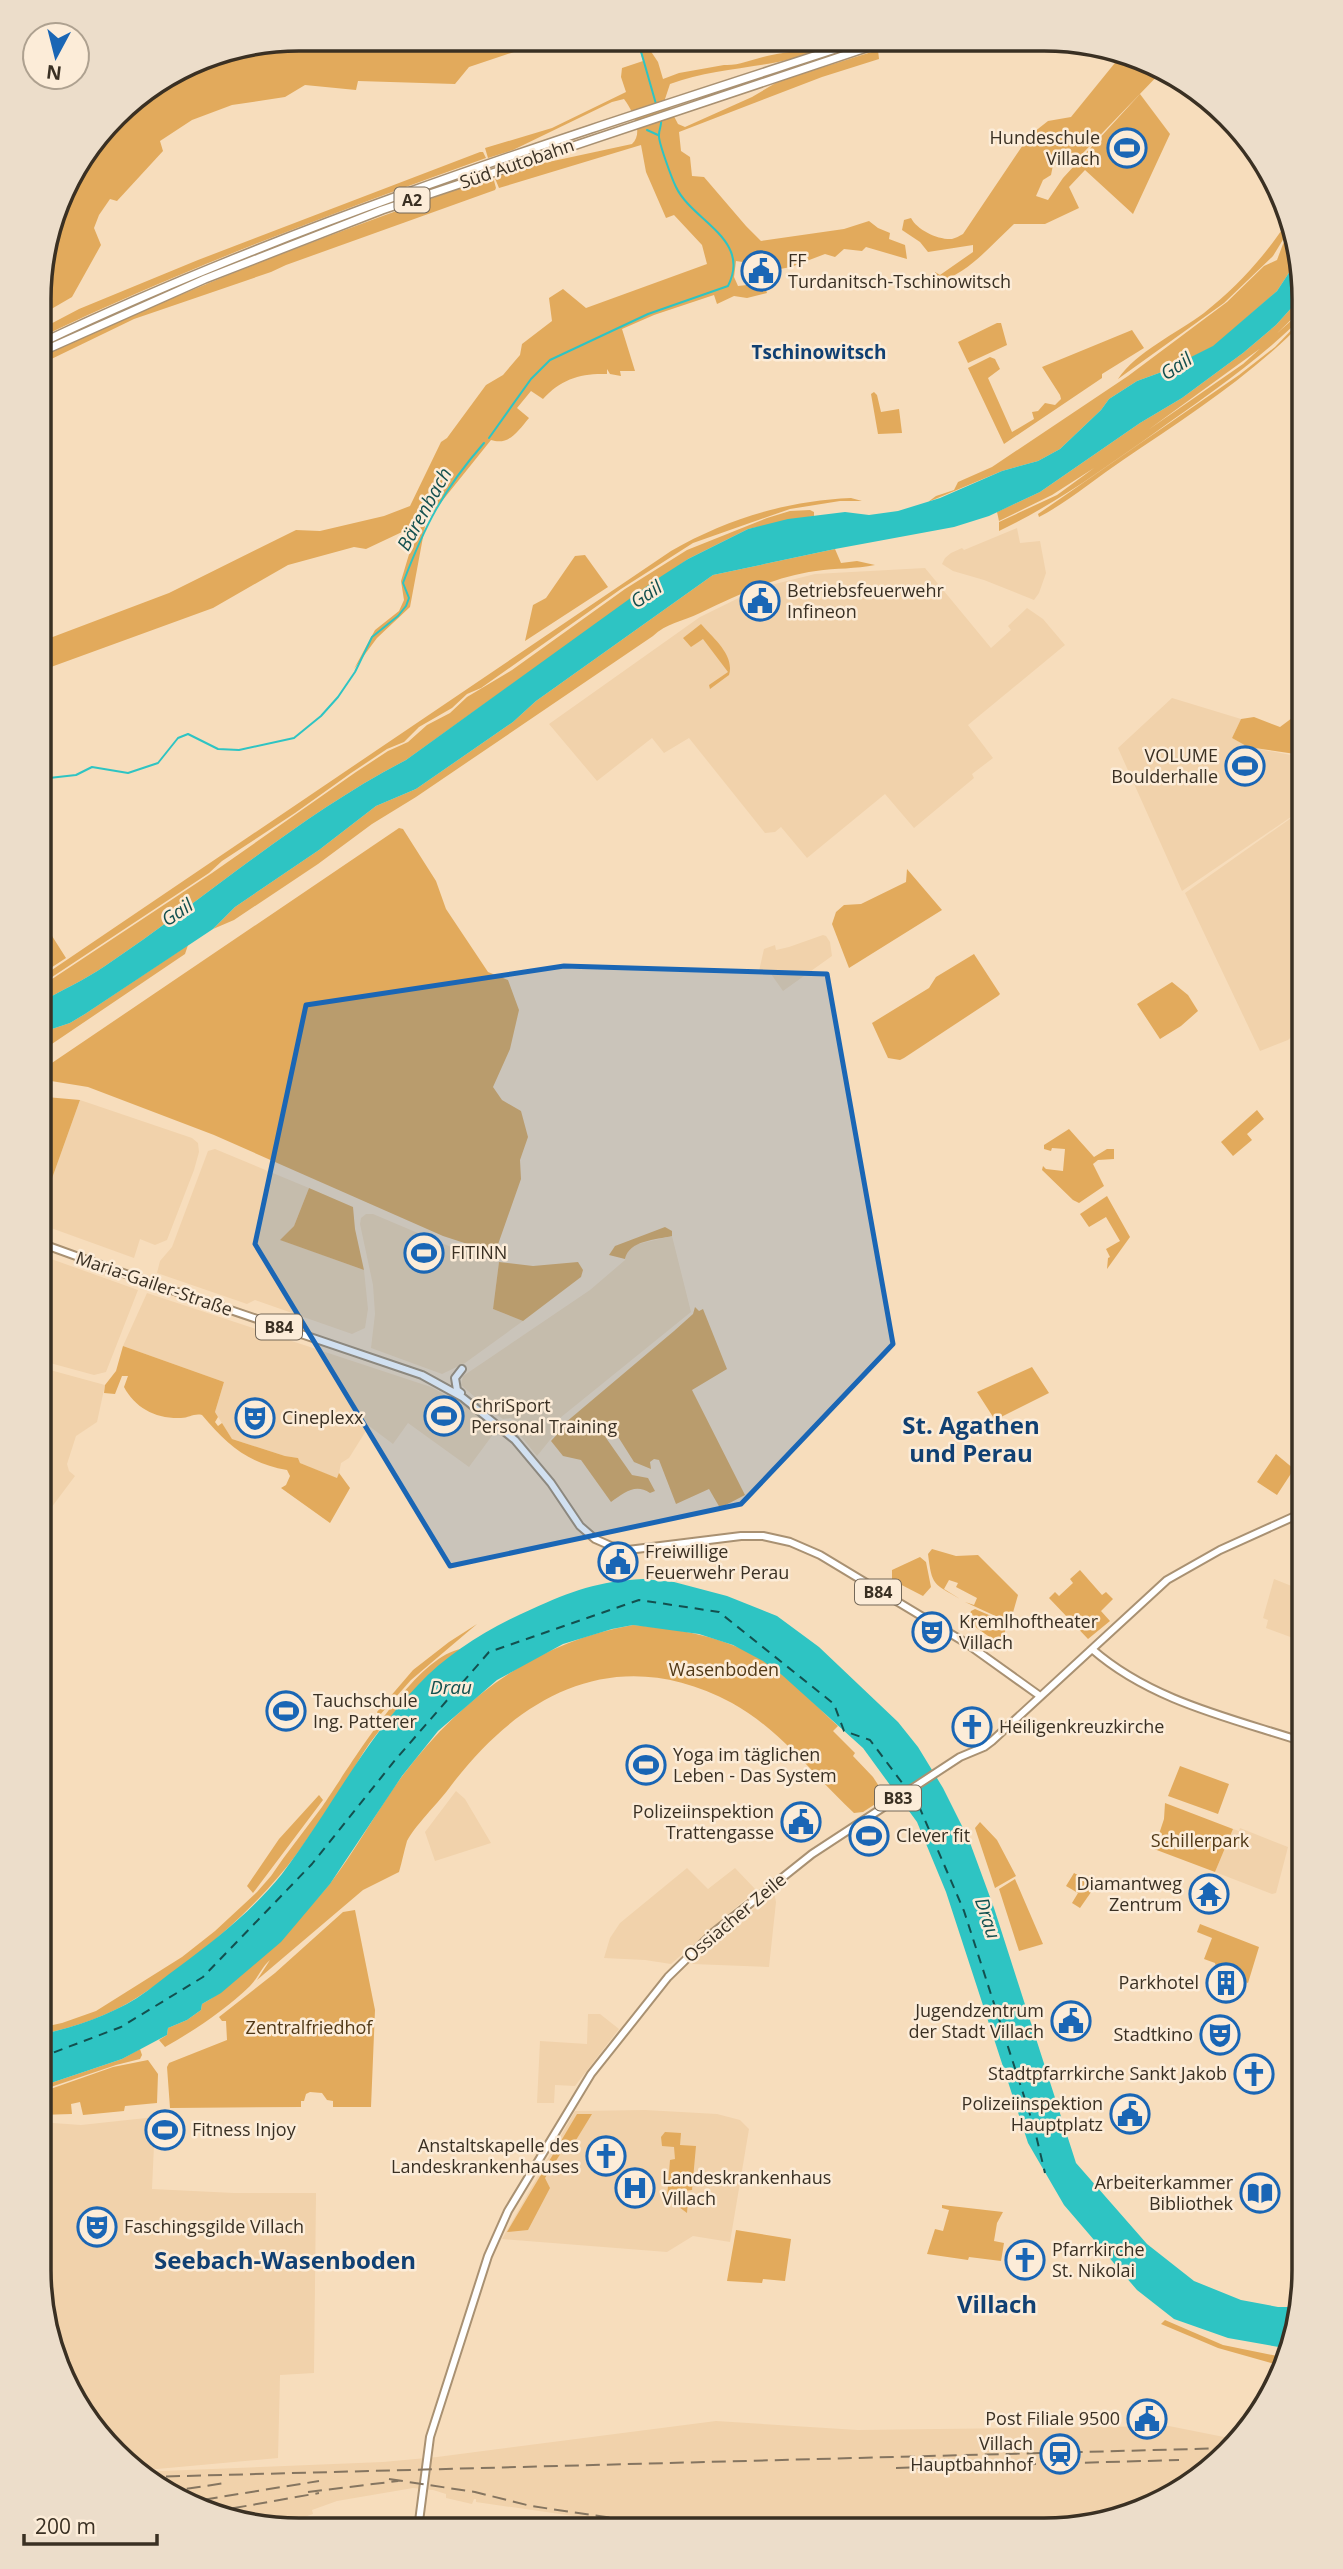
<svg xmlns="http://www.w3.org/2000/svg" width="1343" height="2569" font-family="'Open Sans',sans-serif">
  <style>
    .built { fill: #f1d2ab }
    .green { fill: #e2aa5c }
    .water { fill: #2ec4c3 }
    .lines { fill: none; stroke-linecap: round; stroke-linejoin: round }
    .stream { stroke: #2ec4c3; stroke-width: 2 }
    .ferry { stroke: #13504f; stroke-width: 2; stroke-dasharray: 9 7; stroke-linecap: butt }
    .major-casing { stroke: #a99172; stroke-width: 10 }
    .highway-casing { stroke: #a99172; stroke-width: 10 }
    .major { stroke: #fff; stroke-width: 6 }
    .highway { stroke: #fff; stroke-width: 7 }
    .rail { stroke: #857560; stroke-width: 2; stroke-dasharray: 14 7; stroke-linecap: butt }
    .marked { fill: #1a66b5; fill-opacity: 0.2; stroke: #1a66b5; stroke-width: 5; stroke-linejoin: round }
    .labels { text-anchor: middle; stroke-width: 5; stroke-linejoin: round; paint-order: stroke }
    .shield { fill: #fcecd8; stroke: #746859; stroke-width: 2 }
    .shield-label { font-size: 16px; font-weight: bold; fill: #3a3023 }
    .poi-label { font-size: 18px; fill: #3a3023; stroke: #fcecd8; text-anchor: start }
    .street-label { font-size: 18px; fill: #3a3023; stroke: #fcecd8 }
    .park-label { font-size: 18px; fill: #513917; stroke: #fcecd8 }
    .neighbourhood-label { font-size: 19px; font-weight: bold; fill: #114072; stroke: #fcecd8 }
    .water-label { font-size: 19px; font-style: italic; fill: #13504f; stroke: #fcecd8 }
    .district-label { font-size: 24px; font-weight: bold; fill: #114072; stroke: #fcecd8 }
    .rim { fill: none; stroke: #3a3023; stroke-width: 3.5 }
  </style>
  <rect width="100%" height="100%" fill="#f7ddbc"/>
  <path class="built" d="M 1017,528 L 1020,543 L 1040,541 L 1046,573 L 1039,593 L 1034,600 L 984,580 L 953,571 L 942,564 L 945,558 L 951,553 L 962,548 L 964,550 Z
    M 925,568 L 991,648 L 1011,630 L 1008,626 L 1027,608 L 1043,619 L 1065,645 L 968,725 L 993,758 L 972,774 L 974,778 L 914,828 L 885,794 L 807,858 L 781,827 L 775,832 L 765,833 L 689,738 L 664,753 L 652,738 L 597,781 L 549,724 L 700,617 L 759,588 L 815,574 Z
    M 1172,698 L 1241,719 L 1232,738 L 1248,747 L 1291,755 L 1304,753 L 1304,808 L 1182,891 L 1118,748 Z
    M 1304,809 L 1304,1025 L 1288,1040 L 1260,1051 L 1185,893 Z
    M 823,935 L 826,936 L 830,942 L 832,956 L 783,991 L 771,974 L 759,971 L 764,949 L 775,945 L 776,950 L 789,947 Z
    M 80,1100 L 192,1138 L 198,1143 L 199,1152 L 194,1170 L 167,1240 L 155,1245 L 140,1239 L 134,1258 L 40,1224 L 40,1212 Z
    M 215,1149 L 309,1188 L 294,1226 L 281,1240 L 364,1270 L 368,1309 L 365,1328 L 352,1334 L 255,1300 L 247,1304 L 157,1273 L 160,1261 L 172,1247 L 208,1151 Z
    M 366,1214 L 373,1214 L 451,1247 L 499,1262 L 493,1309 L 523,1321 L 465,1363 L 442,1374 L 371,1348 L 375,1314 L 373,1285 L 360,1224 L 361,1218 Z
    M 672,1236 L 691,1312 L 560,1418 L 558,1430 L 537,1456 L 520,1435 L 519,1423 L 511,1418 L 503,1419 L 491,1411 L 461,1385 L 463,1376 L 590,1290 L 625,1260 L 627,1251 L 634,1245 Z
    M 40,1255 L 138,1290 L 106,1372 L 94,1375 L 39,1360 Z
    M 147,1293 L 431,1387 L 472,1410 L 497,1429 L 469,1467 L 408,1423 L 393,1444 L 369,1426 L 349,1458 L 341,1463 L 338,1479 L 300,1463 L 298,1458 L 285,1456 L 232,1439 L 215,1412 L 224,1382 L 123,1346 Z
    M 39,1367 L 105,1385 L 97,1422 L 76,1436 L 67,1464 L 69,1471 L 75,1476 L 39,1524 Z
    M 1274,1579 L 1304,1591 L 1304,1642 L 1266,1628 L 1268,1620 L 1263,1618 Z
    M 456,1791 L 465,1799 L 491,1843 L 435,1861 L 425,1832 Z
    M 1240,1828 L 1288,1847 L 1276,1893 L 1272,1894 L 1215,1872 L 1233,1829 L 1239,1831 Z
    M 687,1868 L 708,1889 L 735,1868 L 756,1890 L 671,1964 L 645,1960 L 604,1958 L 610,1938 L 620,1923 Z
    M 774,1893 L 776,1902 L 769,1967 L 692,1964 L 714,1941 Z
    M 588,2014 L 600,2014 L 619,2029 L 575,2086 L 555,2085 L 554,2103 L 537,2103 L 540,2041 L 587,2044 Z
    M 645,2110 L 717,2114 L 740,2120 L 749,2129 L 730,2242 L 693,2236 L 667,2252 L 502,2239 L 575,2111 Z
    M 174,2115 L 173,2146 L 154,2145 L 152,2189 L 234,2193 L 316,2193 L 314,2373 L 280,2375 L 278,2458 L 135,2471 L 128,2466 L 83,2415 L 52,2353 L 39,2270 L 39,2122 L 81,2125 Z
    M 716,2421 L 858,2430 L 1169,2426 L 1239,2440 L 1189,2486 L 1127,2517 L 1044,2530 L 664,2529 L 476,2502 L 476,2499 L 474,2499 L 472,2504 L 446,2498 L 446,2494 L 433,2490 L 413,2488 L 337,2501 L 312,2510 L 313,2514 L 273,2528 L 265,2528 L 184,2504 L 137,2472 L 383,2462 L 437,2457 Z"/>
  <path class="green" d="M 299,39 L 532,40 L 529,47 L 469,67 L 455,84 L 358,81 L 356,90 L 305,85 L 285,97 L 232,105 L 192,120 L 160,141 L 163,151 L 117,201 L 110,199 L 99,215 L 94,228 L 101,245 L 72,297 L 41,315 L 41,265 L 66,183 L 127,103 L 200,58 Z
    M 637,41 L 644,41 L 658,62 L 663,79 L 679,73 L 724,65 C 738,66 750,60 763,57 C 777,53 789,53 803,49 L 802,42 L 841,42 C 820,49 799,58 778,62 C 742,69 704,71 670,84 L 665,99 L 678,124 L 685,127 L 752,97 L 779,81 L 878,50 L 879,59 L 822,77 L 679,132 L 681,151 L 690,157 L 692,176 L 704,177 L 746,226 L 761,241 L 844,229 L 869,221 L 878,228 L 890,233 L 889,239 L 905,245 L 907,259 L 866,247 L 862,251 L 844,249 L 835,257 L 825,254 L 791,267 L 769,271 L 768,264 L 759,265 L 756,260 L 749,263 L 736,261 L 734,277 L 738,286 L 747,285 L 749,280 L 765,287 L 767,293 L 747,298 L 734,296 L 717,304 L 714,295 L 654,315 L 622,329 L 635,371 L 620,371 L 621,376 L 610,374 L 607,369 L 607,374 C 581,373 561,379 543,399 L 531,391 L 517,408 L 529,418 C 518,431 509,446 491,440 L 426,521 L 410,607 L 377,638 L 354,669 L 375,630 L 399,611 L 404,600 L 401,581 L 410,551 L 422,531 L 419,524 L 366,549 L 354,547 L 288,565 L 213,608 L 40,671 L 40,623 L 50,638 L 169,593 L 296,530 L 320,531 L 384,516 L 410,506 L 441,442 L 447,438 L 486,385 L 503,375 L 520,355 L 522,344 L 552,321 L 549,298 L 563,289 L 586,308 L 707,264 L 702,245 L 674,215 L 666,218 L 646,172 L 641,145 L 499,188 L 494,176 L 516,169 L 632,144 C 644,133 633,111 624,99 L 612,102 L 513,150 L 488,158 L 485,148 L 552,128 L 626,92 L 621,77 L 622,68 L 643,61 Z
    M 1123,53 L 1164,69 L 1082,154 L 1069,164 L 1058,162 L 1053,165 L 1051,175 L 1043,180 L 1036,196 L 1048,200 L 1063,178 L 1140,94 L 1170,134 L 1133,214 L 1085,170 L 1069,187 L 1079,208 L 1045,224 L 1014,224 C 989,247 970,272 937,283 L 935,272 L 940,275 L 973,252 L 973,245 L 928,252 L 920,242 L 902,230 L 904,220 L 911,218 C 917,230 938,240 952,239 C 956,238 959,236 963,234 L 1029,136 L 1048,121 L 1071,117 Z
    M 480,152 L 483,152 L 486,158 C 335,212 185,268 41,337 L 41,329 L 79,309 L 198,260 Z
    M 493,177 L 496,188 L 495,190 L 286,265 L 271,272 L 134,319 L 41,364 L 41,357 C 188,287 339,230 493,177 Z
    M 1291,216 L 1292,225 L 1273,256 L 1224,303 L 1118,379 C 1136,352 1177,333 1204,313 C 1238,286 1268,253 1291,216 Z
    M 1293,228 L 1298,259 L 1277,291 L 1213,347 L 1159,373 L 1137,381 L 1109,399 L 1101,410 L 1060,449 L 1038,461 L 1002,471 L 928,502 L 936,496 L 954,490 L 958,482 L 992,467 L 1128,376 L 1227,302 L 1264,266 L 1277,260 L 1283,244 Z
    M 1304,294 L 1304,307 L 1265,345 L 1148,430 L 1243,364 L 1304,309 L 1304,315 C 1259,361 1206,396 1153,434 C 1103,469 1054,505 999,531 L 999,522 L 1057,495 L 1094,468 L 1052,495 L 999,521 L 997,512 L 1040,492 L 1140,423 L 1182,398 L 1243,353 L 1276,325 Z
    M 1304,317 L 1304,321 C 1251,376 1186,417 1123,460 C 1095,479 1068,502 1039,517 L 1038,514 L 1239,375 L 1275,347 Z
    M 997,323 L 1001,323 L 1007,345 L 968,363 L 958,342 Z
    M 1132,330 L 1144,348 L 1102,374 L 1102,378 L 1004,444 L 968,368 L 990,357 L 995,359 L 1000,369 L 988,378 L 1012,432 L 1034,419 L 1032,412 L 1038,411 L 1045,403 L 1055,405 L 1061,399 L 1060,395 L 1042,367 Z
    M 874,392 L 877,395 L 881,412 L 899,409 L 902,433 L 878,434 L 871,394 Z
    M 851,498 L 862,501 L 840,501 L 790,509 L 693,543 L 621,589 L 481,688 L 467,694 L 452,708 L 419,727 L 404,742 L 387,749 L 351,773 L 295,813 L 222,861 L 209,873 L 40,985 L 40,978 L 671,551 C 727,519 786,501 851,498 Z
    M 810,510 L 814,512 L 814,516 L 748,529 L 688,559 L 406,760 C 298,816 206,898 105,966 C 85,980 61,990 40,1003 L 40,987 L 212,873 L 356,772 L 388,751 L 408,742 L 427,725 L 450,713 L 467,697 L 512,670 L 625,589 L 687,550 L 767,518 L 790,511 Z
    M 835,549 L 841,563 L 857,561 L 875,565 C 856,569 836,568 816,571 C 773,577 738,595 700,613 C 682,622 666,623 653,636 L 416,797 L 372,824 L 318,864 L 234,920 L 213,929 L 235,907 L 319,850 L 376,806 L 416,789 L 513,722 L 536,701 L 713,575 Z
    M 585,555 L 608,587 L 525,641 L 533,605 L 546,598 L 575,556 Z
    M 701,624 C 713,638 735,655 729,675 L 710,689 L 709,685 L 728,672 L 703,639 L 691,647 L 683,638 Z
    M 1304,709 L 1304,753 L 1302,755 L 1248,747 L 1232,738 L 1241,719 L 1254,717 L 1280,727 Z
    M 399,828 L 403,829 L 436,881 L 446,909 L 488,972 L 508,980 L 519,1010 L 510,1049 L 493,1087 L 502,1100 L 521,1111 L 528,1137 L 520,1160 L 521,1179 L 495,1253 L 443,1236 L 214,1135 L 88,1087 L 51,1081 L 40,1086 L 40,1071 Z
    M 907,869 L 942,910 L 849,968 L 832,924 L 836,912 L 844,905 L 861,904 L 906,882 Z
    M 40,917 L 66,958 L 40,975 Z
    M 188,945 L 185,954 L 40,1052 L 40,1033 L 70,1023 L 85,1014 Z
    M 974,954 L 1000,994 L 998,996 L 904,1058 L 900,1060 L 888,1058 L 872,1023 L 929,988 L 936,977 Z
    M 1172,982 L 1188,995 L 1198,1011 L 1181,1026 L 1160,1039 L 1137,1004 Z
    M 46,1097 L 80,1100 L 40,1212 L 40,1098 Z
    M 1257,1110 L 1264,1119 L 1247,1134 L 1252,1140 L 1233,1156 L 1221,1142 Z
    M 1069,1129 L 1094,1157 L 1107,1149 L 1114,1149 L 1114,1159 L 1098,1160 L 1093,1164 L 1104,1186 L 1079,1203 L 1073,1200 L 1042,1170 L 1043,1166 L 1046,1169 L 1063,1171 L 1065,1149 L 1052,1148 L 1051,1151 L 1044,1149 L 1044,1145 Z
    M 309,1188 L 353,1207 L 355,1229 L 364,1270 L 280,1240 L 294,1226 Z
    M 1107,1196 L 1130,1237 L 1107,1269 L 1108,1258 L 1110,1257 L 1106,1249 L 1120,1241 L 1106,1217 L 1089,1227 L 1080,1214 Z
    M 665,1227 L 672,1231 L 672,1236 C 656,1240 629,1240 625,1259 L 609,1255 L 615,1246 Z
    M 499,1262 L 533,1266 L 578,1262 L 583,1270 L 581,1277 L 523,1321 L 493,1309 Z
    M 695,1307 L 699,1311 L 703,1309 L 727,1369 L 692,1390 L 745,1495 L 720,1508 L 709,1489 L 676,1504 L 659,1460 L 654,1459 L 650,1462 L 651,1469 L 634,1462 L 610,1424 L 603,1426 L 609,1430 L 604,1435 L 632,1475 L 648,1478 L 655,1491 L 650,1493 C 635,1483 624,1493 611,1502 L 581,1460 L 563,1456 L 551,1441 L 562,1429 L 575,1428 L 576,1425 L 565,1423 L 674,1331 L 693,1314 Z
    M 123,1346 L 224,1382 L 215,1412 L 218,1417 L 215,1422 L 218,1426 L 222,1423 L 232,1439 L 285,1456 L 298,1458 L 300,1463 L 337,1478 L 339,1473 L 350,1488 L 330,1523 L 281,1488 L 286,1485 L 290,1476 L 287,1470 C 248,1463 227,1445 202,1415 C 194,1413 189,1418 181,1418 C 156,1419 135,1408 124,1387 L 128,1376 L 122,1376 L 115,1394 L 104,1393 L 105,1385 L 116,1371 Z
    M 1032,1367 L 1049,1393 L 995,1420 L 977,1392 Z
    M 1276,1454 L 1294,1469 L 1277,1495 L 1257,1482 Z
    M 932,1549 L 956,1556 L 978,1555 L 1018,1595 L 1012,1616 L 1002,1619 L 965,1602 L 974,1605 L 977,1598 L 956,1587 L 958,1583 L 949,1580 L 944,1589 L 960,1599 C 933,1583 932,1586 928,1554 Z
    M 920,1557 L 926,1562 L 931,1587 L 923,1596 L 892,1580 L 892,1570 Z
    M 1080,1570 L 1102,1595 L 1106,1592 L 1113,1599 L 1101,1611 L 1110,1621 L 1088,1639 L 1049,1598 L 1055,1592 L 1059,1596 L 1073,1583 L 1070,1579 Z
    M 975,1609 L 1005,1622 C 1007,1629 1004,1639 998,1643 L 967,1621 L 971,1611 Z
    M 477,1624 L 411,1680 L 379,1716 L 377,1712 L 413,1670 L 449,1642 Z
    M 633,1625 C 679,1629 725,1636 764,1661 C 791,1679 814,1704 838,1726 L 833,1731 L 855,1753 L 853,1756 L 873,1777 L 886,1797 L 863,1812 L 854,1813 C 814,1776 781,1730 732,1703 C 616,1641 518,1694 447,1791 C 437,1804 413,1828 407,1841 C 404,1851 402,1862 399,1872 L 363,1890 L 257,1980 L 270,1960 C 261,1968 258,1978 250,1986 C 225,2010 195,2030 165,2047 L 159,2040 L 167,2035 L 168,2028 L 187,2020 L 201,2010 L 202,2004 C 228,1990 248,1967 270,1946 C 290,1926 311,1907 329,1885 C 356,1850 377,1810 403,1775 C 462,1697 536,1642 633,1625 Z
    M 461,1649 C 425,1676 396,1708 369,1744 C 358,1760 349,1778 338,1794 C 319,1821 301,1851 279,1876 C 241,1921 187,1966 138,1997 C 109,2016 72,2028 39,2035 L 39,2028 L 62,2023 L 96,2011 L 182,1957 L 215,1931 L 257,1892 L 271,1876 C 287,1852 305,1830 322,1807 C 349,1768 415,1656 461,1649 Z
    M 1180,1766 L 1229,1784 L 1218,1814 L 1168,1796 Z
    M 319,1795 L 323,1800 L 253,1893 L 247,1886 L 279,1839 Z
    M 1165,1803 L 1233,1829 L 1215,1872 L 1154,1849 L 1164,1819 Z
    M 980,1822 L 997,1840 L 1016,1876 L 995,1888 L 975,1828 Z
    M 1074,1873 L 1096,1885 L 1080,1908 L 1072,1903 L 1078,1893 L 1066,1886 Z
    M 1015,1879 L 1043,1944 L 1019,1951 L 999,1889 Z
    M 355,1910 L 375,2010 L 371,2107 L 333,2107 L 333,2101 L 327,2100 L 322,2093 L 310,2092 L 306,2094 L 304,2101 L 301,2101 L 301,2107 L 170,2108 L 167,2067 L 169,2063 L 227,2040 L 226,2021 L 222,2021 L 219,2017 L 275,1973 L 343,1912 Z
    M 1200,1924 L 1259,1947 L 1248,1983 L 1243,1981 L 1243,1978 L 1216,1967 L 1215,1963 L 1204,1959 L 1212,1938 L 1197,1932 Z
    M 140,2049 L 142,2055 L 140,2059 L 116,2065 L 39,2091 L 39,2087 L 122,2059 Z
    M 148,2060 L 158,2074 L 157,2103 L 125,2106 L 124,2111 L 83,2115 L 80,2102 L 71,2104 L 72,2114 L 39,2115 L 39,2093 L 113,2067 Z
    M 577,2114 L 592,2114 L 573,2145 L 566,2145 L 545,2178 L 550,2188 L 528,2230 L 507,2232 Z
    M 665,2132 L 681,2133 L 680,2145 L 696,2146 L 692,2190 L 678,2192 L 678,2197 L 688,2200 L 687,2213 L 667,2198 L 670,2160 L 675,2159 L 674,2147 L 662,2146 L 661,2137 Z
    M 942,2205 L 1003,2212 L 997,2223 L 994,2241 L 1004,2243 L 1001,2261 L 969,2257 L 968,2260 L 927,2254 L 935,2229 L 943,2231 L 949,2210 L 942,2208 Z
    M 736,2230 L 791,2239 L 785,2281 L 763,2279 L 762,2283 L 727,2281 Z
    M 1165,2320 L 1223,2345 L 1287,2358 L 1285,2367 L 1218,2348 L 1161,2324 Z"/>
  <path class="water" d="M 1298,259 L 1304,294 L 1276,325 L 1243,353 L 1182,398 L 1140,423 L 1040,492 L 989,516 L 954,527 L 835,549 L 713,575 L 536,701 L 513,722 L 416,789 L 376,806 L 319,850 L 235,907 L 213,929 L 85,1014 L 70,1023 L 40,1033 L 40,1003 C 61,990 85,980 105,966 C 206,898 298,816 406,760 L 657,579 L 688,559 L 748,529 L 788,519 L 845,512 L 869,515 L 898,511 L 940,498 L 1002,471 L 1038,461 L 1060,449 L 1101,410 L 1109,399 L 1137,381 L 1159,373 L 1213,346 L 1277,291 Z
    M 643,1579 L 674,1582 L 727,1596 L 777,1616 L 819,1647 L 898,1722 L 918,1747 L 943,1788 L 969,1840 L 994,1908 L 1076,2163 L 1147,2244 L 1194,2281 L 1241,2300 L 1278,2307 L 1299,2307 L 1290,2349 L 1228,2338 L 1174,2319 L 1137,2290 L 1064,2205 L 1028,2143 L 946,1892 L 917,1822 L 863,1748 L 782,1675 L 763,1661 L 733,1645 L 699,1634 L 633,1625 L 612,1629 L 563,1644 L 497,1680 L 438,1731 L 402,1776 L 330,1884 L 281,1942 L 221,1993 L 202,2004 L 201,2010 L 187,2020 L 168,2028 L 167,2035 L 122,2059 L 39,2087 L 39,2035 C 72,2028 108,2016 137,1998 C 152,1988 166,1976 180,1966 C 216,1939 253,1910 282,1874 C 329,1812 364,1741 418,1685 C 449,1652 491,1627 532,1609 C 571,1591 599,1581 643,1579 Z"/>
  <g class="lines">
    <path class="stream" d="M 638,41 L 656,104
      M 647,130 L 658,135
      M 489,438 L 531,379 L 550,360 L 648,314 L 728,286 C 752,239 692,221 676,187 C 672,179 658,141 659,135 C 659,128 662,126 661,119
      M 40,779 L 76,775 L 92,767 L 128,773 L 158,763 L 178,738 L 188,734 L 218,749 L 239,750 L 294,738 L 321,716 L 338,697 L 355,672 L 372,637 L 398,616 L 406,606 L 409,598 L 403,583 C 425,525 443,490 484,443"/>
    <path class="ferry" d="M 910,1793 L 918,1804 L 964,1911 L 1034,2127 L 1045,2173
      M 39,2058 L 121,2027 L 203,1977 L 312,1864 L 396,1759 L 489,1652 L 639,1600 L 719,1612 L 834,1704 L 844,1731 L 870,1740 L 906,1788"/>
    <g class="major-casing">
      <path id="major" d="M 40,1243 L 148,1282 L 422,1375 L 462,1397 L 515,1440 L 551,1483 L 580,1526 L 595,1539 L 611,1546 L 628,1550 L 741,1536 L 763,1536 L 790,1542 L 820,1555 L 966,1643 L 1040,1696
        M 461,1393 L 457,1390 L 455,1378 L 462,1369
        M 1092,1649 C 1151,1701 1231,1718 1304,1742
        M 418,2529 L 430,2437 L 488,2256 L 508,2211 L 591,2074 L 668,1977 L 713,1933 L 812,1854 L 960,1757 L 984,1747 L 992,1741 L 1167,1580 L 1220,1550 L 1304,1512"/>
    </g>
    <g class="highway-casing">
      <path id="highway" d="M 41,343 C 303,218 581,132 857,42
        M 41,352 L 205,279 L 382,210 L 884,42"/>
    </g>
    <use href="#major" class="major"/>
    <use href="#highway" class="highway"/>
    <path class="rail" d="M 896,2468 L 1179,2460
      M 145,2477 L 1230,2448
      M 389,2479 L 475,2492 L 531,2506 L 687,2529
      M 166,2492 L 225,2483
      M 308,2492 L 398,2481
      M 183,2503 L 319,2481
      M 212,2512 L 319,2493"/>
  </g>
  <path class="marked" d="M 564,966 L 827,974 L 893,1344 L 741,1504 L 450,1566 L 255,1244 L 306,1005 Z"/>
  <defs>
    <g id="stadium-ring" transform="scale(2.0125)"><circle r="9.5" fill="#fcecd8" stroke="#1a66b5" stroke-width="1.5"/><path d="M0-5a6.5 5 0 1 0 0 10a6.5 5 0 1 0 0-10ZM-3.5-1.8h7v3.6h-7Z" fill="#1a66b5"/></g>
    <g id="civic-ring" transform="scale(2.0125)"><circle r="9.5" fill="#fcecd8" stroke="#1a66b5" stroke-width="1.5"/><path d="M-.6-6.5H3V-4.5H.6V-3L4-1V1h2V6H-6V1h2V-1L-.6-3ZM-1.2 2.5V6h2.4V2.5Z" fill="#1a66b5"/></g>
    <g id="theatre-ring" transform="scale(2.0125)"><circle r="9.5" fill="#fcecd8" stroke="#1a66b5" stroke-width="1.5"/><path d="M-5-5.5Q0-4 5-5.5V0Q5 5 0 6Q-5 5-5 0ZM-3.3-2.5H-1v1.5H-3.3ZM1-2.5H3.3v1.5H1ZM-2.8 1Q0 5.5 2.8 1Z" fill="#1a66b5"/></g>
    <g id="church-ring" transform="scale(2.0125)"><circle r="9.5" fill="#fcecd8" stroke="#1a66b5" stroke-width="1.5"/><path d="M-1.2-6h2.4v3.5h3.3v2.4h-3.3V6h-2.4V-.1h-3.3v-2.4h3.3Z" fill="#1a66b5"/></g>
    <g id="temple-ring" transform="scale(2.0125)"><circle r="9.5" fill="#fcecd8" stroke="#1a66b5" stroke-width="1.5"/><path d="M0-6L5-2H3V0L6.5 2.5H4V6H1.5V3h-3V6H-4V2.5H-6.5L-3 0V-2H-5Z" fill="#1a66b5"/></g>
    <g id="building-ring" transform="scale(2.0125)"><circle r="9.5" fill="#fcecd8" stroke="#1a66b5" stroke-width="1.5"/><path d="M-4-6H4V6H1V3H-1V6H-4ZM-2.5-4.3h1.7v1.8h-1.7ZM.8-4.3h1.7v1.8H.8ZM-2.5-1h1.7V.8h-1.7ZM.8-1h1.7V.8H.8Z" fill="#1a66b5"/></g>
    <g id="hospital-ring" transform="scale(2.0125)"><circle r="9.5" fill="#fcecd8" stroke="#1a66b5" stroke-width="1.5"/><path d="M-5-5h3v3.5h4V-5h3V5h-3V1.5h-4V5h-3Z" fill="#1a66b5"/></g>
    <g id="library-ring" transform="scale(2.0125)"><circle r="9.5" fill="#fcecd8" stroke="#1a66b5" stroke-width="1.5"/><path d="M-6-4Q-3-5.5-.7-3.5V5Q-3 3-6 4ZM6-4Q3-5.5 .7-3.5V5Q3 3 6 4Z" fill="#1a66b5"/></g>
    <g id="station-ring" transform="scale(2.0125)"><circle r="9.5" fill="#fcecd8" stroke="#1a66b5" stroke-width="1.5"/><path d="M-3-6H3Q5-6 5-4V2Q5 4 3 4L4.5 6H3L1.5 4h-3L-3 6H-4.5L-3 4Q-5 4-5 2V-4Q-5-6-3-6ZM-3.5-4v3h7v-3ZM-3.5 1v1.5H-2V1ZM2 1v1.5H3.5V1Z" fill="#1a66b5"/></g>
  </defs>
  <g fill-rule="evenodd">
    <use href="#stadium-ring" x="1127" y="148"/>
    <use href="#civic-ring" x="761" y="271"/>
    <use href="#civic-ring" x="760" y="601"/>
    <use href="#stadium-ring" x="1245" y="766"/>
    <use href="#stadium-ring" x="424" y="1253"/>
    <use href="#stadium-ring" x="444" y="1416"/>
    <use href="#theatre-ring" x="255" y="1418"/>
    <use href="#civic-ring" x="618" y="1562"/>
    <use href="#theatre-ring" x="932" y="1632"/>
    <use href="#stadium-ring" x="286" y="1711"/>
    <use href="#church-ring" x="972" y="1727"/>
    <use href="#stadium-ring" x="646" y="1765"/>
    <use href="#civic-ring" x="801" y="1822"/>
    <use href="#stadium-ring" x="869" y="1836"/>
    <use href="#temple-ring" x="1209" y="1894"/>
    <use href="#building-ring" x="1226" y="1983"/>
    <use href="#civic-ring" x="1071" y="2021"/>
    <use href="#theatre-ring" x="1220" y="2035"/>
    <use href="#church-ring" x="1254" y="2074"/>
    <use href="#civic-ring" x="1130" y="2114"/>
    <use href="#stadium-ring" x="165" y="2130"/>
    <use href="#church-ring" x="606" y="2156"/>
    <use href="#hospital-ring" x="635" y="2188"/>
    <use href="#library-ring" x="1260" y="2193"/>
    <use href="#theatre-ring" x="97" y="2227"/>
    <use href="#church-ring" x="1025" y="2260"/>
    <use href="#civic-ring" x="1147" y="2419"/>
    <use href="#station-ring" x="1060" y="2454"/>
  </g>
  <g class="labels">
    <g class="shield">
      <rect x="394.5" y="187.5" width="35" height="25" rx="5"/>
      <rect x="256" y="1314.5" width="46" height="25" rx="5"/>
      <rect x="855" y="1579.5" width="46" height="25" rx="5"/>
      <rect x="875" y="1785.5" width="46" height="25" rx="5"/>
    </g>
    <g class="shield-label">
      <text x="412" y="206">A2</text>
      <text x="279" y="1333">B84</text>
      <text x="878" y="1598">B84</text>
      <text x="898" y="1804">B83</text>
    </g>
    <g class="poi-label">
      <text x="1100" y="144" text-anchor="end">Hundeschule<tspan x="1100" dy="21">Villach</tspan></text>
      <text x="788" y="267">FF<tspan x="788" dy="21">Turdanitsch-Tschinowitsch</tspan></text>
      <text x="787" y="597">Betriebsfeuerwehr<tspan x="787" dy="21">Infineon</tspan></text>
      <text x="1218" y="762" text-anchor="end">VOLUME<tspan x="1218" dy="21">Boulderhalle</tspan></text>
      <text x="451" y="1259">FITINN</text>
      <text x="471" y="1412">ChriSport<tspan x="471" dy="21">Personal Training</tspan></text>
      <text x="282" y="1424">Cineplexx</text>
      <text x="645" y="1558">Freiwillige<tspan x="645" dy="21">Feuerwehr Perau</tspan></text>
      <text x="959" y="1628">Kremlhoftheater<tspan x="959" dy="21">Villach</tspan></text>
      <text x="313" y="1707">Tauchschule<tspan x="313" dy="21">Ing. Patterer</tspan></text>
      <text x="999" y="1733">Heiligenkreuzkirche</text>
      <text x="673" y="1761">Yoga im täglichen<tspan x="673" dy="21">Leben - Das System</tspan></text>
      <text x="774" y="1818" text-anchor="end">Polizeiinspektion<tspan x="774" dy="21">Trattengasse</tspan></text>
      <text x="896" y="1842">Clever fit</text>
      <text x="1182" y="1890" text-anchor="end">Diamantweg<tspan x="1182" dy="21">Zentrum</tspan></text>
      <text x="1199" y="1989" text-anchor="end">Parkhotel</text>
      <text x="1044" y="2017" text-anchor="end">Jugendzentrum<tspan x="1044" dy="21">der Stadt Villach</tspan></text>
      <text x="1193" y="2041" text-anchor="end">Stadtkino</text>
      <text x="1227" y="2080" text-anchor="end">Stadtpfarrkirche Sankt Jakob</text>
      <text x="1103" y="2110" text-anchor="end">Polizeiinspektion<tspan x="1103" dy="21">Hauptplatz</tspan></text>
      <text x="192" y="2136">Fitness Injoy</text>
      <text x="579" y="2152" text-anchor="end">Anstaltskapelle des<tspan x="579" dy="21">Landeskrankenhauses</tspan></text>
      <text x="662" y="2184">Landeskrankenhaus<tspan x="662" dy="21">Villach</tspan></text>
      <text x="1233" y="2189" text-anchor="end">Arbeiterkammer<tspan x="1233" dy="21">Bibliothek</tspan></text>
      <text x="124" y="2233">Faschingsgilde Villach</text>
      <text x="1052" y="2256">Pfarrkirche<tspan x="1052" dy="21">St. Nikolai</tspan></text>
      <text x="1120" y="2425" text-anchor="end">Post Filiale 9500</text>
      <text x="1033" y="2450" text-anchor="end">Villach<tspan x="1033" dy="21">Hauptbahnhof</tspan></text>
    </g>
    <g class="street-label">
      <text transform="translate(517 164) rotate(-19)" y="6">Süd Autobahn</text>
      <text transform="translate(154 1284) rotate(19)" y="6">Maria-Gailer-Straße</text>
      <text transform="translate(735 1918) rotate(-40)" y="6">Ossiacher Zeile</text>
    </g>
    <g class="park-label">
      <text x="724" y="1676">Wasenboden</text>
      <text x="1200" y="1847">Schillerpark</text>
      <text x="309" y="2034">Zentralfriedhof</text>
    </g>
    <g class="neighbourhood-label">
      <text x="819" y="359">Tschinowitsch</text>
    </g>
    <g class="water-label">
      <text transform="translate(1176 366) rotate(-34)" y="7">Gail</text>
      <text transform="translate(424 509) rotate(-61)" y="7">Bärenbach</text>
      <text transform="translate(646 594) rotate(-34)" y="7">Gail</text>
      <text transform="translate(177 912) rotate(-34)" y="7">Gail</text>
      <text x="451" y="1694">Drau</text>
      <text transform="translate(988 1918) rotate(72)" y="7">Drau</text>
    </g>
    <g class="district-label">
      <text x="971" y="1434">St. Agathen<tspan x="971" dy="28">und Perau</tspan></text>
      <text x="285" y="2269">Seebach-Wasenboden</text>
      <text x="997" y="2313">Villach</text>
    </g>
  </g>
  <path d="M0 0H1343V2569H0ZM299 51H1044A248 248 0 0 1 1292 299V2270A248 248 0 0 1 1044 2518H299A248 248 0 0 1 51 2270V299A248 248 0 0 1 299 51Z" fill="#ecddca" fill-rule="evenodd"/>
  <path class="rim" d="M299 51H1044A248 248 0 0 1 1292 299V2270A248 248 0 0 1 1044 2518H299A248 248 0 0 1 51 2270V299A248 248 0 0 1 299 51Z"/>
  <g transform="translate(56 56) rotate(187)"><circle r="33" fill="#fcecd8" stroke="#aea190" stroke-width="2"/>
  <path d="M0-5L12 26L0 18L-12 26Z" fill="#1a66b5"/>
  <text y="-10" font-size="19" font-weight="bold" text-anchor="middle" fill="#3a3023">N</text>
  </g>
  <path d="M24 2534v10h133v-10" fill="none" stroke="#3a3023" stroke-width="3.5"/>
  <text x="35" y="2534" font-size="21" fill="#3a3023" stroke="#fcecd8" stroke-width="5" paint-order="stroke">200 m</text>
</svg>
